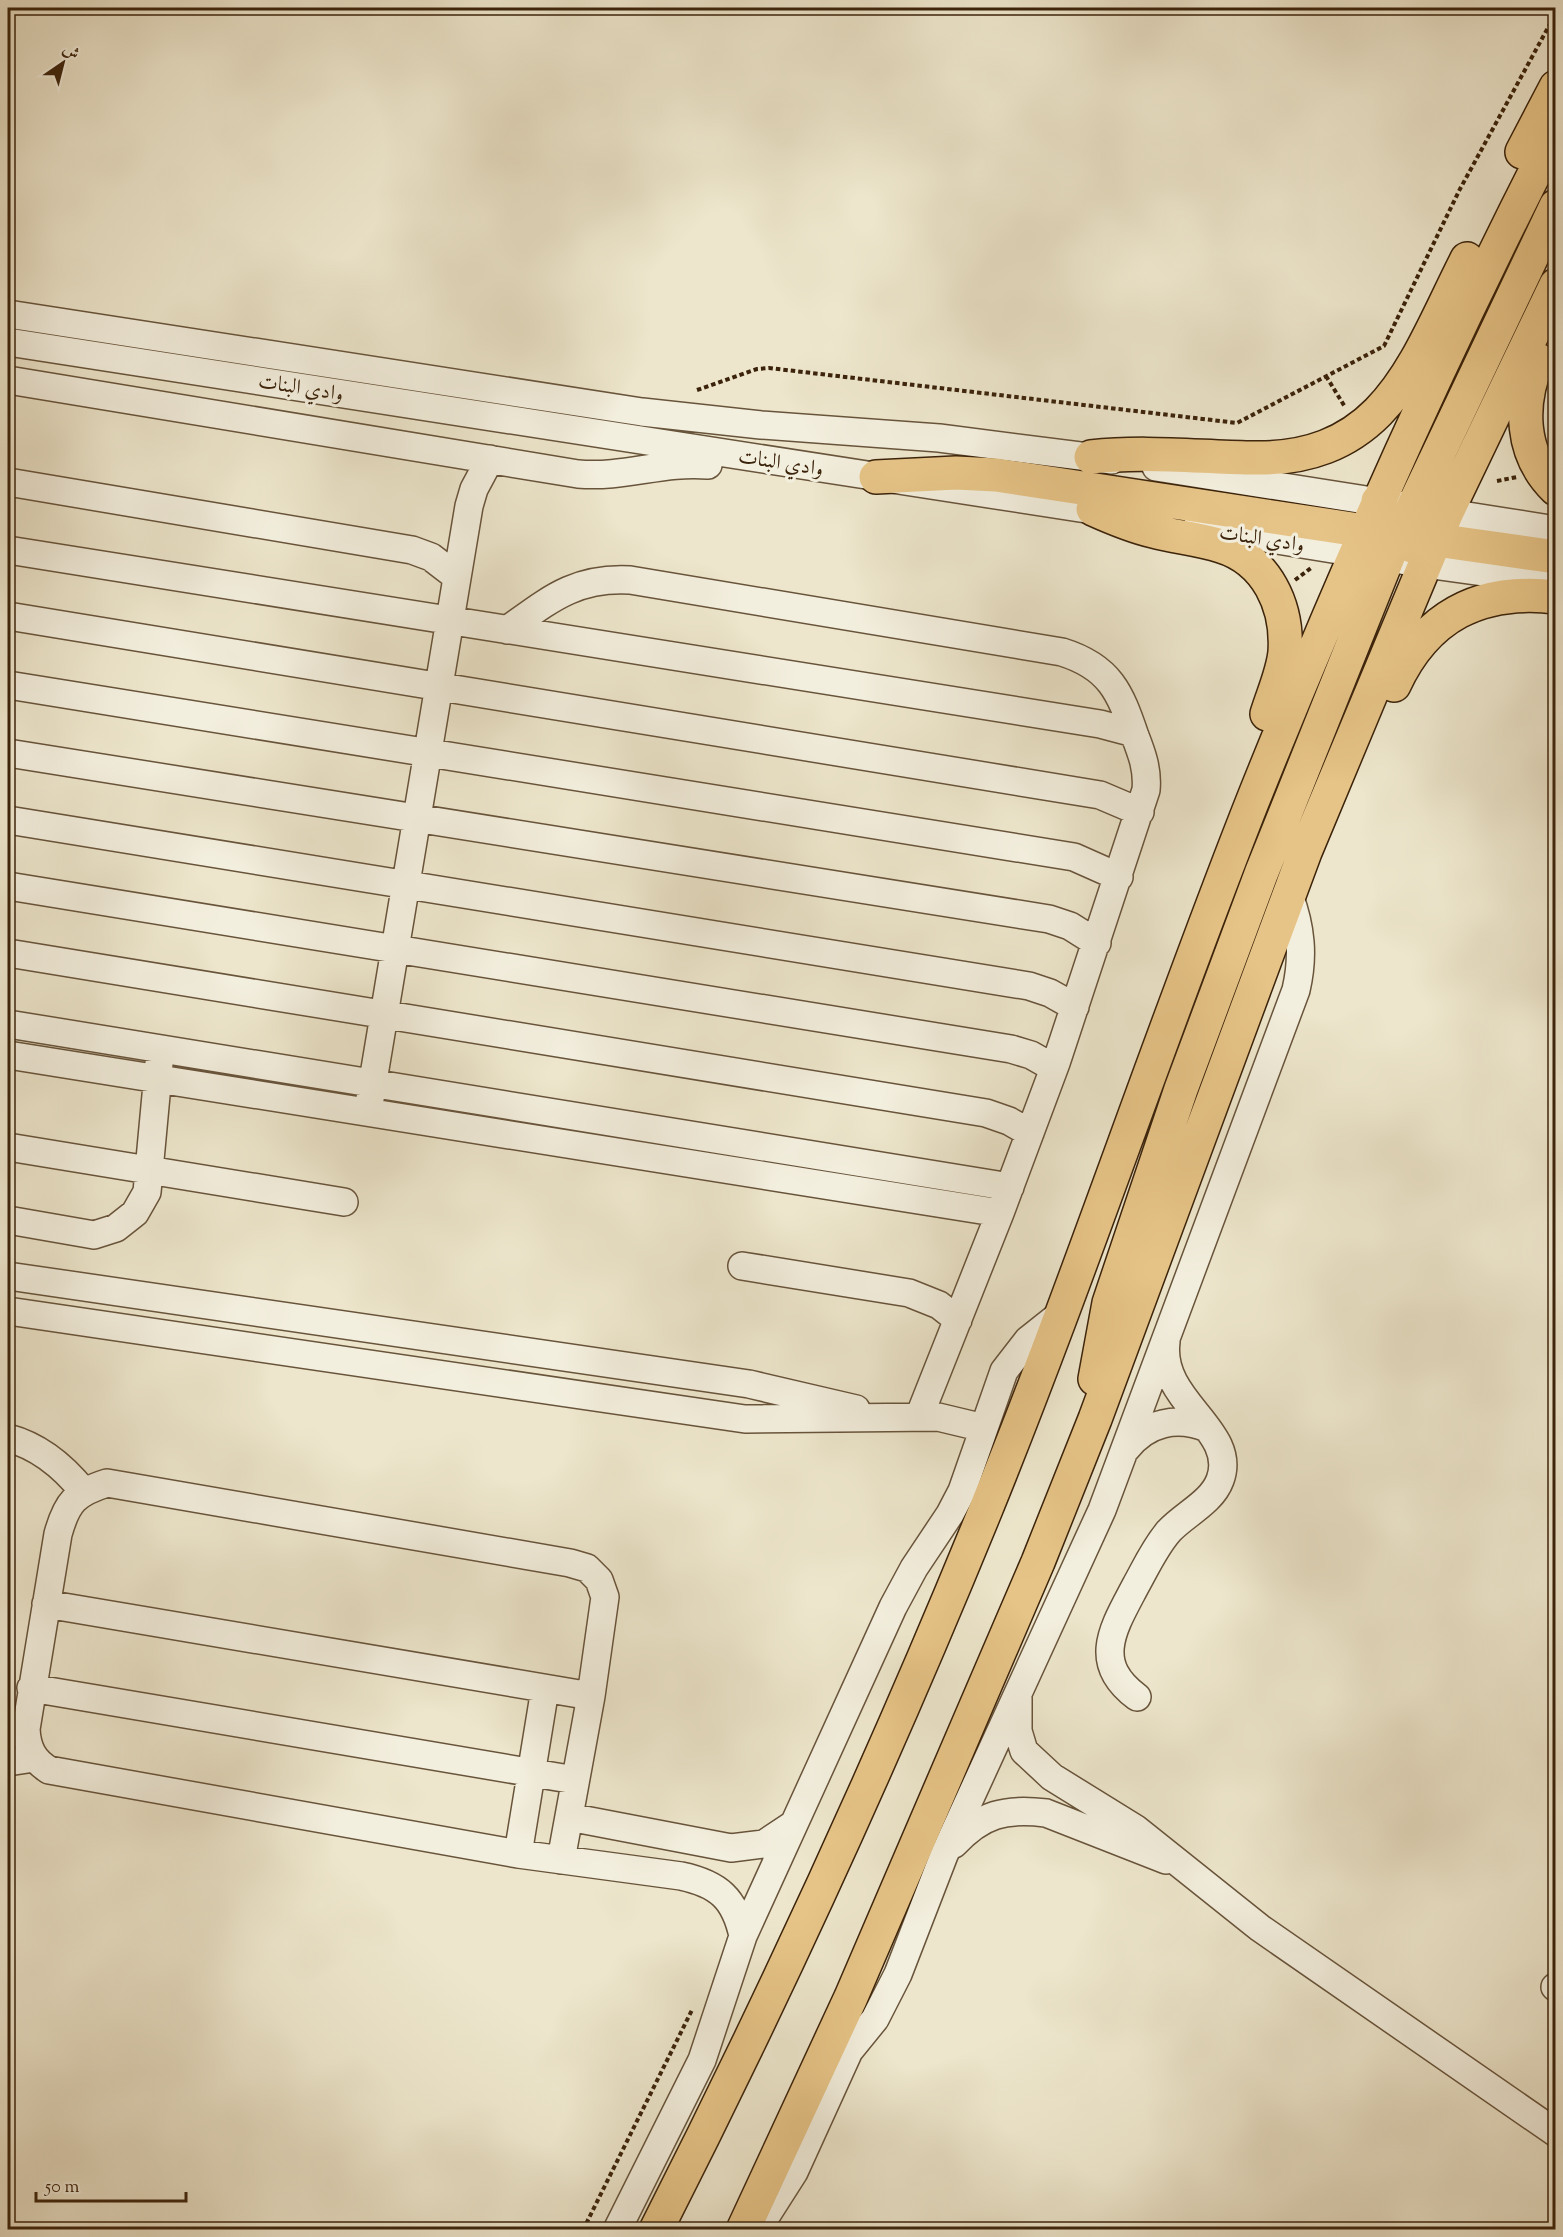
<svg xmlns="http://www.w3.org/2000/svg" width="1563" height="2237" font-family="'Sorts Mill Goudy',Amiri,serif">
  <style>
    .lines { fill: none; stroke-linecap: round; stroke-linejoin: round }
    .minor-casing { stroke: #68543b; stroke-width: 30 }
    .major-casing { stroke: #3b230b; stroke-width: 36 }
    .path { stroke: #3b230b; stroke-width: 4; stroke-dasharray: 4.5 3; stroke-linecap: butt }
    .minor { stroke: #f3efde; stroke-width: 27 }
    .major { stroke: #e6c386; stroke-width: 33 }
    .labels { text-anchor: middle; stroke-width: 6; stroke-linejoin: round; paint-order: stroke }
    .street-label { font-size: 21px; fill: #3b230b; stroke: #f3efde }
  </style>
  <rect width="100%" height="100%" fill="#ede6cc"/>
  <filter id="stains"><feTurbulence type="fractalNoise" baseFrequency=".00333" numOctaves="4"/><feColorMatrix values="0 0 0 0 .2 0 0 0 0 .09 0 0 0 0 .02 0 0 0 .5 -.17"/></filter>
  <radialGradient id="worn" r=".72"><stop offset=".6" stop-color="#630" stop-opacity="0"/><stop offset="1" stop-color="#630" stop-opacity=".3"/></radialGradient>
  <g class="lines">
    <g class="minor-casing">
      <path id="minor" d="M 8,314 L 642,412 L 761,425 L 939,438 L 1112,460
        M 8,342 L 1112,513
        M 8,380 L 578,474 C 625,478 663,461 708,465
        M 1156,467 L 1556,530
        M 8,482 L 412,550 L 431,557 L 457,577
        M 1197,527 L 1425,564 L 1556,582
        M 8,550 L 1100,724 L 1134,733
        M 8,616 L 1100,795 L 1140,812
        M 507,630 C 549,600 575,577 630,580 L 1062,652 C 1110,667 1120,692 1135,736 C 1142,754 1148,770 1146,790 L 1056,1063 L 1000,1213 L 919,1417
        M 8,685 L 1074,857 L 1119,877
        M 8,753 L 1049,919 L 1070,926 L 1097,943
        M 8,820 L 1029,986 L 1050,993 L 1075,1007
        M 8,886 L 1011,1049 L 1031,1055 L 1054,1068
        M 8,953 L 986,1113 L 1009,1121 L 1030,1133
        M 8,1024 L 1010,1187
        M 8,1055 L 1000,1213
        M 370,1099 L 469,506 L 474,489 L 490,459
        M 8,1147 L 344,1202
        M 8,1220 L 94,1235 L 116,1228 L 135,1213 L 147,1192 L 159,1063
        M 742,1266 L 909,1293 L 939,1305 L 958,1320
        M 8,1276 L 749,1384 L 856,1409
        M 8,1311 L 745,1419 L 938,1417 L 984,1428
        M 8,1438 C 38,1446 63,1466 83,1491
        M 1126,1449 C 1147,1422 1177,1416 1207,1428
        M 46,1604 L 591,1696
        M 31,1688 L 575,1780
        M 1137,1697 C 1090,1662 1114,1627 1136,1585 C 1146,1567 1155,1547 1169,1531 C 1185,1514 1212,1502 1220,1480 C 1239,1430 1158,1402 1166,1342
        M 1018,1698 L 1018,1731 L 1024,1751 L 1052,1777 L 1136,1829 L 1260,1928 L 1556,2133
        M 8,1762 L 34,1758
        M 569,1817 L 731,1848 L 764,1844 L 791,1826
        M 954,1844 C 982,1814 1005,1808 1046,1813 L 1166,1860
        M 518,1854 L 545,1689
        M 561,1860 L 591,1696 L 605,1597 L 599,1580 L 587,1568 L 570,1563 L 107,1483 C 75,1493 67,1502 58,1534 L 26,1729 C 27,1748 33,1760 49,1770 L 518,1854 L 681,1876 C 719,1884 735,1899 743,1936
        M 1555,1987 L 1556,1987
        M 617,2230 L 702,2060 L 743,1936 L 893,1607 L 914,1568 L 950,1514 L 962,1491 L 1004,1371 L 1028,1340 L 1062,1313
        M 757,2230 L 794,2172 L 849,2051 L 875,2019 L 898,1974 L 944,1855 L 1102,1510 L 1296,990 C 1304,956 1301,927 1289,895"/>
    </g>
    <g class="major-casing">
      <path id="major" d="M 1522,152 L 1556,87
        M 1538,360 C 1519,404 1520,454 1556,489
        M 1091,457 C 1144,451 1197,457 1250,458 C 1387,462 1415,361 1467,259
        M 876,477 L 956,473 L 996,475 L 1365,531 L 1408,528 L 1447,512
        M 1093,509 C 1113,518 1132,526 1153,531 C 1176,537 1199,539 1221,546 C 1267,560 1288,606 1285,652 C 1283,673 1273,694 1267,714
        M 1415,537 L 1556,557
        M 1412,546 L 1408,528 L 1413,507 L 1556,206
        M 1394,685 C 1426,616 1480,588 1556,597
        M 1095,1379 L 1109,1303 L 1181,1089 L 1261,874 L 1390,552 L 1388,521 L 1378,501
        M 656,2230 C 776,1994 886,1754 986,1509 C 1081,1275 1160,1035 1253,800 C 1344,573 1444,349 1556,131
        M 743,2230 L 851,1997 L 1038,1562 L 1095,1419 L 1305,852 L 1447,512 L 1556,285"/>
    </g>
    <path class="path" d="M 1326,376 L 1345,407
      M 697,390 L 757,369 L 769,368 L 1237,423 L 1384,346 L 1460,189 L 1556,13
      M 1497,481 L 1517,477
      M 1295,580 L 1311,568
      M 583,2230 L 692,2010"/>
    <use href="#minor" class="minor"/>
    <use href="#major" class="major"/>
  </g>
  <g class="labels">
    <g class="street-label">
      <text transform="translate(301 387) rotate(9)" y="7">وادي البنات</text>
      <text transform="translate(781 462) rotate(9)" y="7">وادي البنات</text>
      <text transform="translate(1262 538) rotate(9)" y="7">وادي البنات</text>
    </g>
  </g>
  <rect width="1563" height="2237" fill="none" stroke="#ede6cc" stroke-width="30"/>
  <rect x="9" y="9" width="1545" height="2219" fill="none" stroke="#3b230b" stroke-width="3"/>
  <rect x="15" y="15" width="1533" height="2207" fill="none" stroke="#3b230b" stroke-width="1.5"/>
  <g transform="translate(63 63) rotate(35)" stroke="#f3efde" stroke-width="4.5" paint-order="stroke">
  <path d="M0-4.5L10 22L0 15L-10 22Z" fill="#3b230b"/>
  <text y="-9" font-size="16" font-weight="bold" text-anchor="middle" fill="#3b230b">ش</text>
  </g>
  <path d="M36 2192v9h150v-9" fill="none" stroke="#3b230b" stroke-width="3"/>
  <text x="45" y="2192" font-size="18" fill="#3b230b" stroke="#f3efde" stroke-width="4.5" paint-order="stroke">50 m</text>
  <rect width="100%" height="100%" filter="url(#stains)"/>
  <rect width="100%" height="100%" fill="url(#worn)"/>
</svg>
